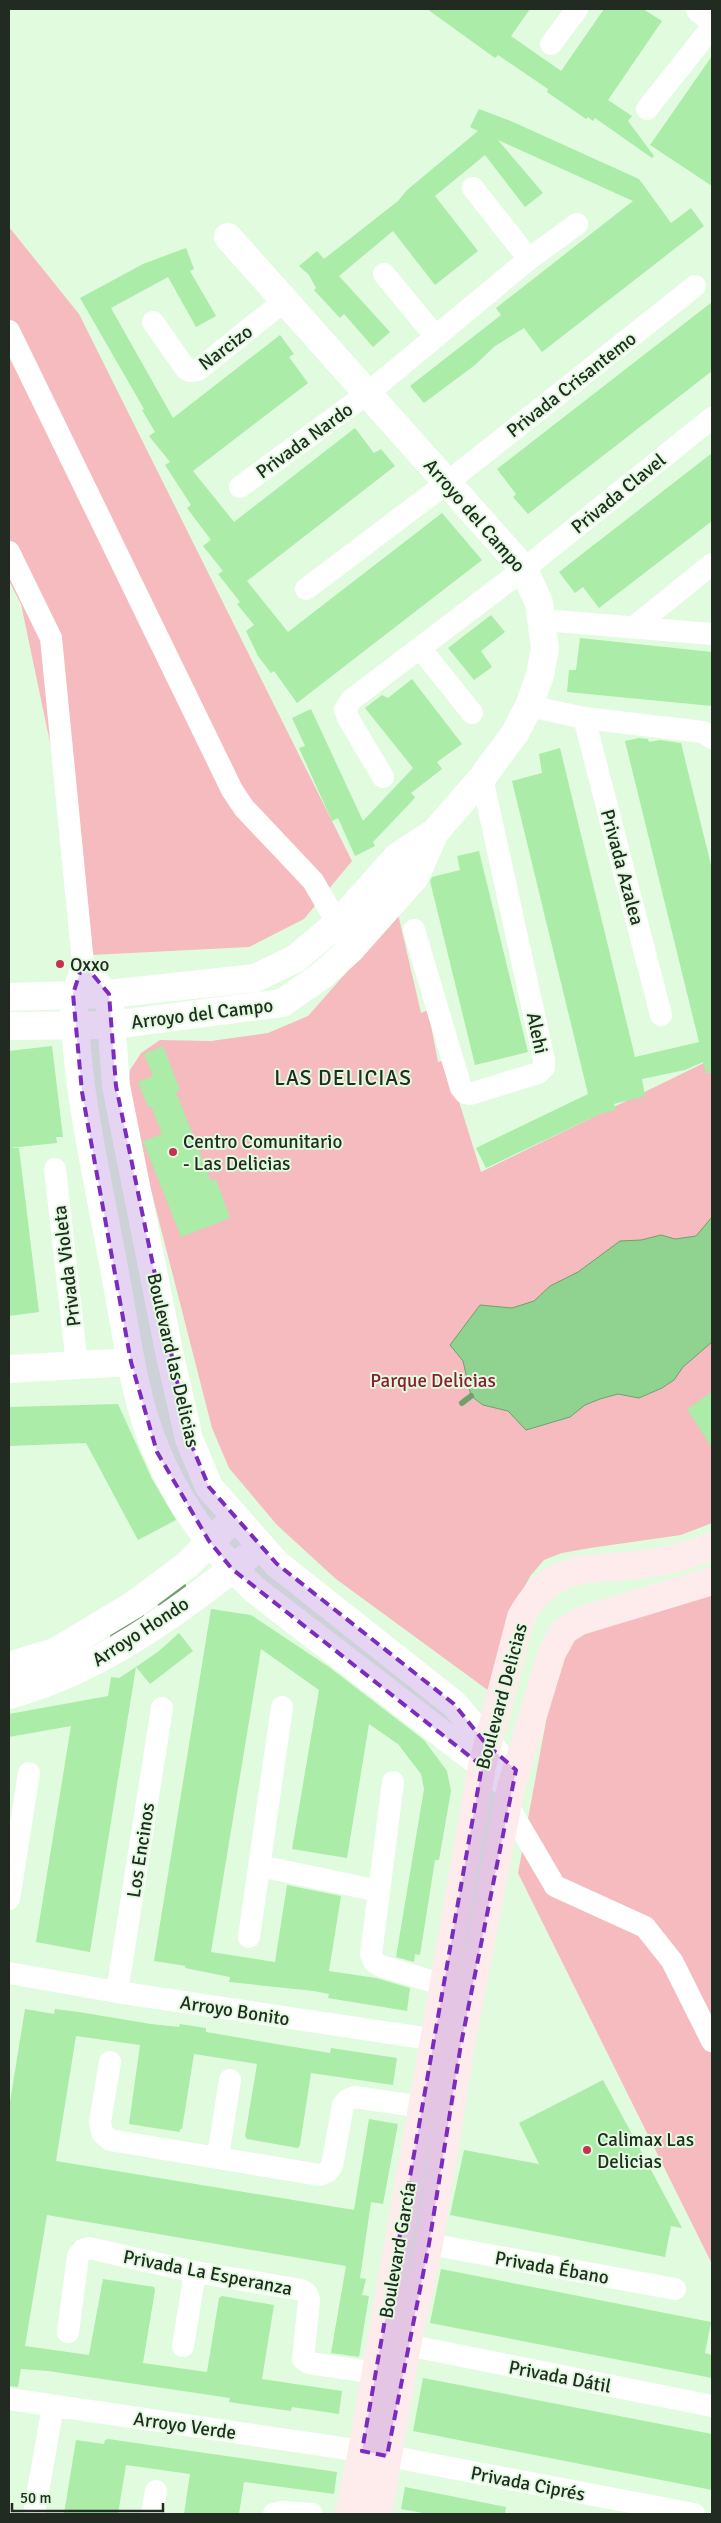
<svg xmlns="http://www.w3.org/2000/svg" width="721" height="2523" font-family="Signika,sans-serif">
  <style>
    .green { fill: #f5bbbe }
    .water { fill: #90d28f; stroke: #6fa06e }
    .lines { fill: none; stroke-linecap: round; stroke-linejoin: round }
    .stream { stroke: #6fa06e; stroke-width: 6 }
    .building { fill: #aaeca8 }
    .minor { stroke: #fff; stroke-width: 22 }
    .tertiary { stroke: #fff; stroke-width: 28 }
    .secondary { stroke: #feeced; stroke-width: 28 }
    .marked { fill: #7b2cbf; fill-opacity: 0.2; stroke: #7b2cbf; stroke-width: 4; stroke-dasharray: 10 6; stroke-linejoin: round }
    .poi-dot { fill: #c33350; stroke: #e1fbdf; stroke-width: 2 }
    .labels { text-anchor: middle; stroke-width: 4; stroke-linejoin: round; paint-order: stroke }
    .street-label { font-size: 19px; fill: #222b21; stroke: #e1fbdf }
    .poi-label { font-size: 19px; fill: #222b21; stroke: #e1fbdf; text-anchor: start }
    .park-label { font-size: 19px; fill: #8b1c35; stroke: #e1fbdf }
    .quarter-label { font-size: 21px; letter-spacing: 1px; fill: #222b21; stroke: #e1fbdf }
  </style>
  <rect width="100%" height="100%" fill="#e1fbdf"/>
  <path class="green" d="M 9,227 L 79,314 L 352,861 L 304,919 L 249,947 L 71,956 L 65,814 L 21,604 L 9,581 Z
    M 398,914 L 421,1013 L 428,1010 L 438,1062 L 446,1060 L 481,1172 L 712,1059 L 712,1523 L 681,1535 L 590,1548 L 562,1553 L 544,1560 L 531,1575 L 514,1605 L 489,1691 L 336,1579 L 277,1525 L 229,1468 L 212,1428 L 127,1096 L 130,1070 L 141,1053 L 160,1040 L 211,1041 L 268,1033 L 308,1016 Z
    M 712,1589 L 712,2264 L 518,1873 L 563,1629 Z"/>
  <path class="water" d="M 712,1217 L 712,1342 L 683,1367 L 674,1380 L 662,1388 L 639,1398 L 618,1394 L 600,1399 L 585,1405 L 570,1417 L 526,1430 L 508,1411 L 483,1405 L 471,1396 L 463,1361 L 450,1345 L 480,1305 L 512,1308 L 534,1301 L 550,1286 L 578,1272 L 620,1241 L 641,1240 L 661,1235 L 675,1239 L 696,1236 Z"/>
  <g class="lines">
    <path class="stream" d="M 462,1403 L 471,1396
      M 160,1603 L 183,1586
      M 113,1636 L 141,1616"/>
  </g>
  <path class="building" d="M 427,9 L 530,9 L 511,36 L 561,71 L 604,9 L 643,9 L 662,21 L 608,100 L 632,116 L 628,121 L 654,156 L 652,158 L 595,118 L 593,121 L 588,117 L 586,119 L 547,92 L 548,89 L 498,55 L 495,58 Z
    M 712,56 L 712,186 L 650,145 Z
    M 479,109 L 513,122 L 639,179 L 671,223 L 691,208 L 704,226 L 542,352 L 524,328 L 495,346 L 475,365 L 424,403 L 410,386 L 501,315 L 496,308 L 633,201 L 498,140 L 543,193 L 525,207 L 485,155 L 435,196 L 478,251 L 435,285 L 393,231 L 339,276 L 390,332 L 373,347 L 344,314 L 340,318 L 314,290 L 316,288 L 309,275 L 299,266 L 317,251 L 324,259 L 398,201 L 407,190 L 478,131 L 470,127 Z
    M 186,248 L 194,269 L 190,271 L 216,316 L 196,327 L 168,277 L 111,308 L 173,418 L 280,335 L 294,354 L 289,357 L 308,383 L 193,471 L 234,522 L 355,428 L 374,453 L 381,449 L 395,466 L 247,581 L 288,632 L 442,513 L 482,560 L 297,703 L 274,671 L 271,673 L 258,656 L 246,631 L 254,625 L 237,604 L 240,602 L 218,574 L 223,571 L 203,546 L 211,540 L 187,508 L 191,505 L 165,465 L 170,462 L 149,436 L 155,432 L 142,410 L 144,409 L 80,298 L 143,264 Z
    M 712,302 L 712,371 L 528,514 L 513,497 L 516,494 L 497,469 Z
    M 712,453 L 712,521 L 599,608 L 583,587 L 575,593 L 559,572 Z
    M 491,615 L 505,632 L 481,651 L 492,667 L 474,680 L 448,648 Z
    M 580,638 L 712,652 L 712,706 L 567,692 L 569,670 L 576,670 Z
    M 412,679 L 462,744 L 437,762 L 442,769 L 411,793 L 415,797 L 413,800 L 373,842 L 375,846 L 355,856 L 338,818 L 332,821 L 318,790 L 299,748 L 305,746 L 292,718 L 311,709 L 363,821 L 413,768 L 365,708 L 382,695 L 388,698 Z
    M 639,738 L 648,739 L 649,742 L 660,740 L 681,743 L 712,869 L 712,1073 L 706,1073 L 703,1062 L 685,1070 L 642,1079 L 645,1096 L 614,1104 L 616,1110 L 600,1114 L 486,1168 L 476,1148 L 588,1094 L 512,781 L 542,773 L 539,754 L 560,748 L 635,1057 L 699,1042 L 625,741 Z
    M 479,851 L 528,1052 L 475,1065 L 430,881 L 432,877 L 460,870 L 457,856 Z
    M 52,1046 L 63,1137 L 56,1137 L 57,1143 L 9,1148 L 9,1051 Z
    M 163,1046 L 180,1090 L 176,1092 L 211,1181 L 216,1179 L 230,1218 L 181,1237 L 143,1141 L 162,1134 L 151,1106 L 148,1107 L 138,1082 L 153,1076 L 144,1054 Z
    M 9,1148 L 19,1148 L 39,1312 L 9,1316 Z
    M 712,1392 L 712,1448 L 687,1409 Z
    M 118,1404 L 152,1479 L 176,1520 L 138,1540 L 86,1443 L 9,1446 L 9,1407 Z
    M 211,1609 L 251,1615 L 329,1667 L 424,1740 L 447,1771 L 451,1791 L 439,1860 L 435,1860 L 420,1955 L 415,1954 L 414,1962 L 396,1957 L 424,1789 L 421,1774 L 398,1744 L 369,1724 L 347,1858 L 292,1849 L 319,1690 L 261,1649 L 211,1952 L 275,1962 L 287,1885 L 341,1896 L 329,1971 L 376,1978 L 410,1988 L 407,2011 L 328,1998 L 329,1994 L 314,1991 L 229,1982 L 230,1977 L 185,1968 L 186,1966 L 154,1961 Z
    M 179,1633 L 193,1651 L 150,1684 L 136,1667 L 159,1651 Z
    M 136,1667 L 90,1952 L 36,1942 L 71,1726 L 9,1737 L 9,1714 L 108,1696 L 111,1677 L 119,1678 Z
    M 25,2009 L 54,2014 L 55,2009 L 79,2012 L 151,2024 L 179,2027 L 180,2024 L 206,2028 L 206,2032 L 330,2053 L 331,2048 L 397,2058 L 393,2085 L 311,2073 L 300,2145 L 298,2148 L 247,2139 L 245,2136 L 257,2064 L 194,2054 L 182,2129 L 180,2129 L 180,2132 L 129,2124 L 140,2045 L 76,2036 L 56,2161 L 354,2210 L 369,2119 L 398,2124 L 383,2204 L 371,2202 L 360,2278 L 366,2279 L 362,2295 L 369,2296 L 359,2357 L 331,2353 L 346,2266 L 47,2215 L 25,2346 L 89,2355 L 103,2279 L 154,2287 L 155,2290 L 143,2363 L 207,2372 L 219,2298 L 222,2296 L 274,2305 L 262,2379 L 342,2391 L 339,2414 L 292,2407 L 291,2411 L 229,2402 L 230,2398 L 48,2371 L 21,2369 L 18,2387 L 9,2386 L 9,2108 Z
    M 603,2080 L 682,2228 L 671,2226 L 665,2257 L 450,2215 L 464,2150 L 539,2164 L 519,2123 Z
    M 441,2269 L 711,2322 L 705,2353 L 712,2355 L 712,2378 L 430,2323 Z
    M 423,2378 L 712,2434 L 712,2490 L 413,2431 Z
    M 108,2439 L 337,2472 L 334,2494 L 244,2482 L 239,2514 L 184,2514 L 190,2474 L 126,2465 L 118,2514 L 64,2514 L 76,2440 L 104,2444 L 105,2440 Z
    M 405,2487 L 506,2507 L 505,2514 L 428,2514 L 401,2509 Z"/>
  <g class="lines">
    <path class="minor" d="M 551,44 L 577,9
      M 647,109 L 712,27
      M 473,188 L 529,259
      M 384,274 L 436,337
      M 153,322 L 186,369 L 190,371 L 198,370 L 284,301
      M 9,331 L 232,790 L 244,808 L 313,881 L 345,936
      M 240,487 L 368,393 L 529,259 L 577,224
      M 9,552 L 51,638 L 83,963
      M 306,589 L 448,482 L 695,286
      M 543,620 L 712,634
      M 634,627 L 712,564
      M 420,648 L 472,713
      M 529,706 L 584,718 L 703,732 L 712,738
      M 584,718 L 661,1015
      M 383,777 L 348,718 L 345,709 L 351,700 L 524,569 L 712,418
      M 414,930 L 461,1088 L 465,1093 L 470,1094 L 538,1073 L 544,1067 L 544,1060 L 482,778
      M 73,994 L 83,963 L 109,994
      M 55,1169 L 77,1364
      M 393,1782 L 371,1954 L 374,1962 L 381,1966 L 444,1985
      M 508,1806 L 555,1886 L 645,1927 L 672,1961 L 712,2041
      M 260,1866 L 379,1891
      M 9,1899 L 29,1773
      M 249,1937 L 282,1707
      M 9,1973 L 117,1992 L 450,2042
      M 117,1992 L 162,1708
      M 110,2062 L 100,2122 L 102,2133 L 110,2140 L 320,2175 L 327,2172 L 332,2166 L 343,2105 L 347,2100 L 355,2097 L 422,2107
      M 218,2156 L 230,2080
      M 429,2244 L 675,2289
      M 68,2332 L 78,2256 L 83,2250 L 89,2248 L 195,2272 L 302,2290 L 307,2294 L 309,2300 L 303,2359 L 309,2363 L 376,2373
      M 407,2345 L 712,2406
      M 183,2346 L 195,2272
      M 9,2399 L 362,2451 L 694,2514
      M 34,2514 L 53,2406
      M 152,2514 L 156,2491
      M 274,2514 L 282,2512 L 312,2514"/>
    <path class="tertiary" d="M 700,9 L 712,18
      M 73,994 C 75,1027 77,1060 82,1093 C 91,1155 105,1217 116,1279 C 127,1336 134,1399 157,1452 C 179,1505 214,1552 255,1590 L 511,1787
      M 109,994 L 116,1086 L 170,1356 L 189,1439 L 209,1487 L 277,1564 L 454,1704 L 501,1759
      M 9,997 L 109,994 L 255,978 L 295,959 L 338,923 L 397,857 L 435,832 L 482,778 L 515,733 L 529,706 L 540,675 L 545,648 L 539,603 L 524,569 L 228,237
      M 9,1026 L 112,1025 L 282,1003 L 321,976 L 351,949 L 415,877 L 435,832
      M 9,1369 L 131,1362
      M 9,1666 L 55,1652 L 135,1604 L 187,1565 L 223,1529
      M 9,1695 C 96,1672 176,1614 246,1558"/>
    <path class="secondary" d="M 349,2514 L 362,2451 L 482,1766 L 521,1617 C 552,1560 590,1571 645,1564 C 669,1561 690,1555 712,1546
      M 378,2514 L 407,2345 L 429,2244 L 461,2044 L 511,1787 L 552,1653 L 564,1631 L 580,1621 L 712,1581"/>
  </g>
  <path class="marked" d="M 83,963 L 109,994 L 116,1086 L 189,1439 L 209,1487 L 277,1564 L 454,1704 L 486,1744 L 516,1770 L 461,2044 L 429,2244 L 387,2456 L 362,2451 L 482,1766 L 232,1569 L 209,1541 L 157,1452 L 131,1362 L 82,1092 L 73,994 Z"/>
  <g class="poi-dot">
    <circle cx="60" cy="964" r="5"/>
    <circle cx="173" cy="1152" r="5"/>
    <circle cx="587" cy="2150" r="5"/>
  </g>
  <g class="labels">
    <g class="street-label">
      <text transform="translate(225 347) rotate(-37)" y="7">Narcizo</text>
      <text transform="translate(571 384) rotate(-38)" y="7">Privada Crisantemo</text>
      <text transform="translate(304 440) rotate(-36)" y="7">Privada Nardo</text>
      <text transform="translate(618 493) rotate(-39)" y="7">Privada Clavel</text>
      <text transform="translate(475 515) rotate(49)" y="7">Arroyo del Campo</text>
      <text transform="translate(623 867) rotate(75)" y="7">Privada Azalea</text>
      <text transform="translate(202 1013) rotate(-7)" y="7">Arroyo del Campo</text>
      <text transform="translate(538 1033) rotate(78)" y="7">Alehi</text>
      <text transform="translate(66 1266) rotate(-97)" y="7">Privada Violeta</text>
      <text transform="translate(174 1360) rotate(77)" y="7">Boulevard las Delicias</text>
      <text transform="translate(140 1631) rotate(-33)" y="7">Arroyo Hondo</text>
      <text transform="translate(501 1696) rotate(-75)" y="7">Boulevard Delicias</text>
      <text transform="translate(140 1850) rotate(-81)" y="7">Los Encinos</text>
      <text transform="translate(235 2010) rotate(9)" y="7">Arroyo Bonito</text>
      <text transform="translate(397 2250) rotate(-80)" y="7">Boulevard García</text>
      <text transform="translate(552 2267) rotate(10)" y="7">Privada Ébano</text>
      <text transform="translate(208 2272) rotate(11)" y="7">Privada La Esperanza</text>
      <text transform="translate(560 2376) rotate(11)" y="7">Privada Dátil</text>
      <text transform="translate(185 2425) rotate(8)" y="7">Arroyo Verde</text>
      <text transform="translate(528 2483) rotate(11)" y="7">Privada Ciprés</text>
    </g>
    <g class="poi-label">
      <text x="70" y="971">Oxxo</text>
      <text x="183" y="1148">Centro Comunitario<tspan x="183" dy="22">- Las Delicias</tspan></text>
      <text x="597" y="2146">Calimax Las<tspan x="597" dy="22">Delicias</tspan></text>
    </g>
    <g class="park-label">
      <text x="433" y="1387">Parque Delicias</text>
    </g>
    <g class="quarter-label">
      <text x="343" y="1085">LAS DELICIAS</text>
    </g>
  </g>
  <rect width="721" height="2523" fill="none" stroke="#222b21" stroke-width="20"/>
  <path d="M12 2503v8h151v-8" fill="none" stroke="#222b21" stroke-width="2.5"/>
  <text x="20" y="2503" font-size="15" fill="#222b21" stroke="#e1fbdf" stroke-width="4" paint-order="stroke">50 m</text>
</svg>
